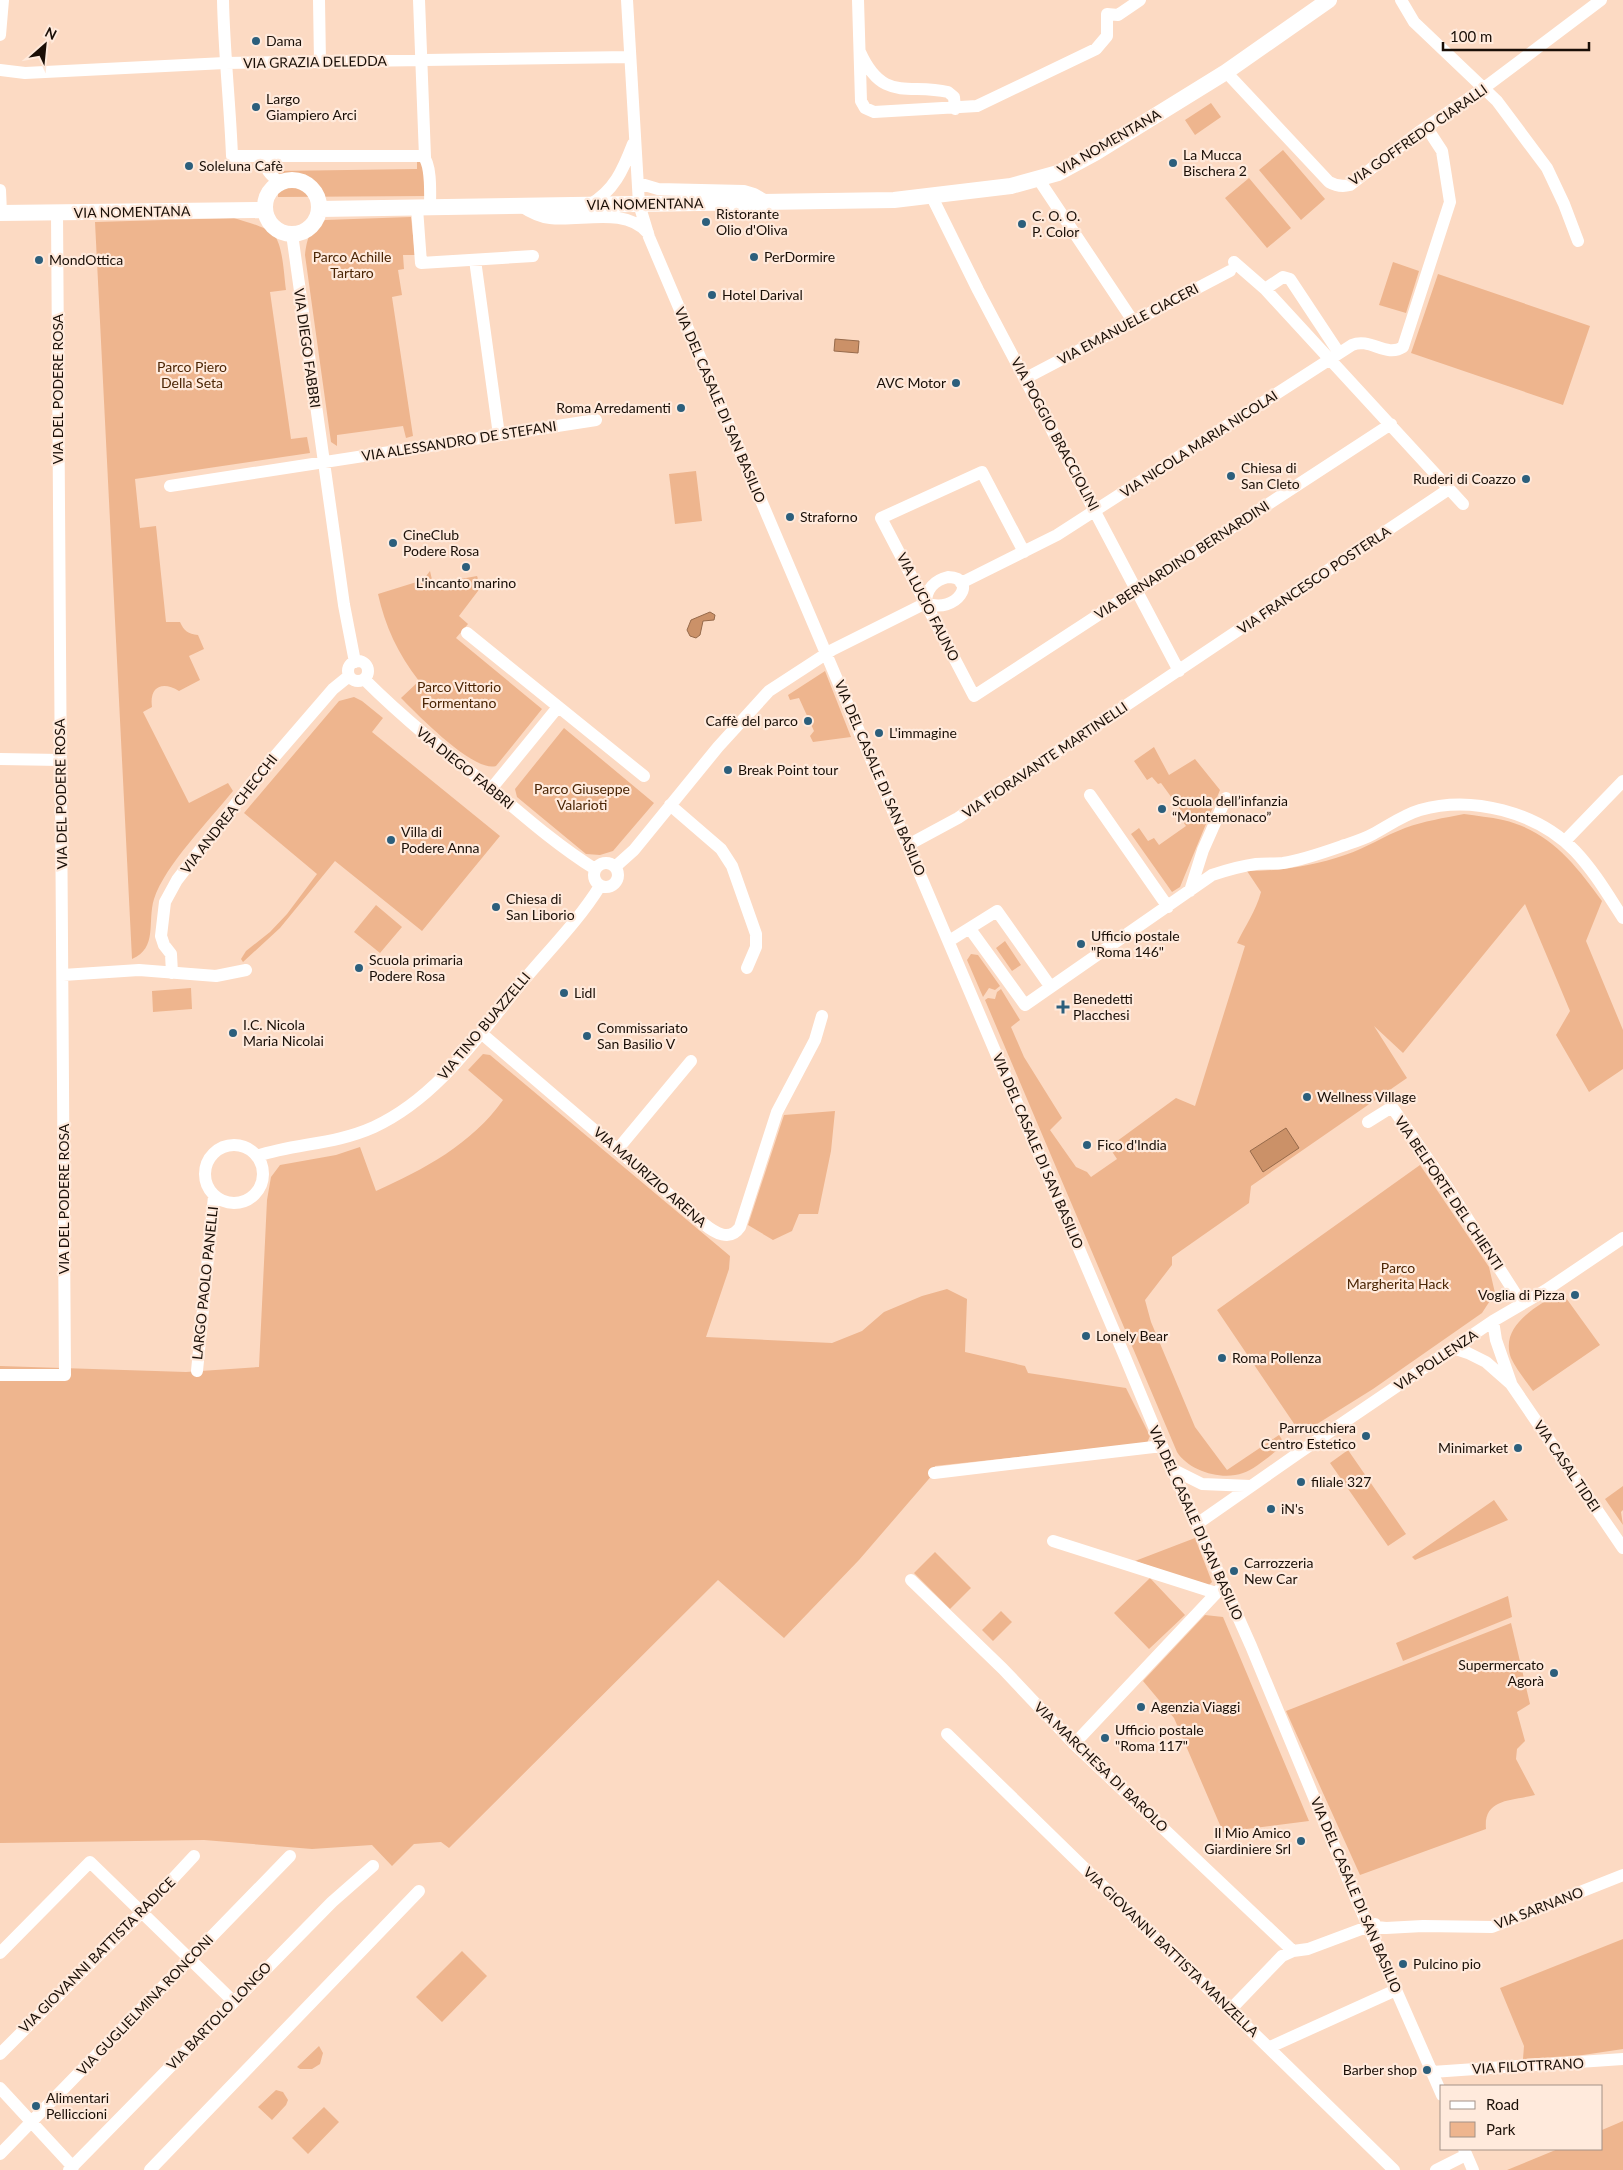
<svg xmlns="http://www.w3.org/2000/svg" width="1623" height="2170" font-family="Lato,sans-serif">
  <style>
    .green { fill: #eeb58e }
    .water { fill: #cb9168; stroke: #966a4b }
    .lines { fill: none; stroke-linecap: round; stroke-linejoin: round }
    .minor { stroke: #fff; stroke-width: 12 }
    .major { stroke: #fff; stroke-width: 16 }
    .poi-dot { fill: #2c5f7c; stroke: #ffeadc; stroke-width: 2 }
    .labels { text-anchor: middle; stroke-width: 4.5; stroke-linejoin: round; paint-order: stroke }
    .poi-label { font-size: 14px; fill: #1a0f07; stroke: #ffeadc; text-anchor: start }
    .street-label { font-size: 14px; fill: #1a0f07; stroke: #ffeadc }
    .park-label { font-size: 14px; fill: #4b2504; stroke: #ffeadc }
  </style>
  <rect width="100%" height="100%" fill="#fcdac3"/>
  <path class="green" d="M 1211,103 L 1221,117 L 1195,135 L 1185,120 Z
    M 1283,150 L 1325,199 L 1301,220 L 1259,170 Z
    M 423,161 L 426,196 L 278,197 L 278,171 L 417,169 L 417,162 Z
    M 1249,178 L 1291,228 L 1267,248 L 1225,198 Z
    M 411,217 L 415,255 L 403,255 L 404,269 L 398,270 L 402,295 L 392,297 L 413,436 L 406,438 L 403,426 L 337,435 L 337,446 L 331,442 L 305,255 C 307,238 310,228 325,220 Z
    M 234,218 C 245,222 265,226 274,235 C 283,245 284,276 286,290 L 270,292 L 291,439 L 307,437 L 310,453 L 135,479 L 140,528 L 156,526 L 166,622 L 180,622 C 184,631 188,634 198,635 L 204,649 L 189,656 L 200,680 L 179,691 C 163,681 149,686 152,707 L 143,712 L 189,803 L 228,783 L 233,791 C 210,820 165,865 154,899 C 147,922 158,948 132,959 L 95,222 Z
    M 1393,262 L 1419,271 L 1406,313 L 1379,305 Z
    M 1438,274 L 1590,326 L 1563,405 L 1411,353 Z
    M 696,471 L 702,521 L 675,524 L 669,474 Z
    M 430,571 L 433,584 L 477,576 L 481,587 L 459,616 L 468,624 L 456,638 L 542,709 L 496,766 C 474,773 417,714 401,698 L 419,681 C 398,654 385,626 378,594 L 423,580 Z
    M 825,671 L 851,737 L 813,742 L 810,736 L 814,731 L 799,698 L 790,700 L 788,695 Z
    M 354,697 L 362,701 L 383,718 L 372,732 L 500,836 L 422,931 L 335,861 L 280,928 L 243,962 L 241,959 L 246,951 L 270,932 L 287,914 L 317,874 L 244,813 L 339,701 Z
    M 564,728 L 654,803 L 613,851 L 600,855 L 586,854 L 517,797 L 515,789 Z
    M 1154,747 L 1169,775 L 1195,759 L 1220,790 L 1180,887 L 1172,892 L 1131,834 L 1139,828 L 1148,841 L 1154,838 L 1159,845 L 1186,826 L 1181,819 L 1185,816 L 1161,783 L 1158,784 L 1152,777 L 1147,780 L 1134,761 Z
    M 1464,814 C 1477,816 1490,817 1503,820 C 1550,831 1575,864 1602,901 L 1586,941 L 1623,1030 L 1623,1069 L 1589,1092 L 1556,1035 L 1570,1011 L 1525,904 L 1403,1053 L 1374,1026 L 1407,1078 L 1251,1186 L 1249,1203 L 1172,1257 L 1172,1265 L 1145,1300 L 1151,1322 L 1195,1427 L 1227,1470 L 1279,1435 L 1285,1444 C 1274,1452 1256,1469 1243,1473 C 1222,1481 1189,1471 1177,1452 L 985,1000 L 988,998 L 995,999 L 997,992 L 1001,989 L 1020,1020 L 1011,1027 L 1024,1057 L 1062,1118 L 1050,1130 L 1076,1167 L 1087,1172 L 1091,1177 L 1117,1159 L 1109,1147 L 1176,1098 L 1195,1106 L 1245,946 L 1237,943 C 1245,926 1256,911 1261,892 L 1247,871 C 1281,871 1313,866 1345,855 C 1366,848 1384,836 1405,828 C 1424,821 1444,818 1464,814 Z
    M 376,905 L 402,927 L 380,953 L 354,932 Z
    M 1005,941 L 1021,965 L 1012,971 L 996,948 Z
    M 971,954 L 978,955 L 1000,986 L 995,990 L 989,988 L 983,997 L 967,960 Z
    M 191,988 L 192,1009 L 153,1012 L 152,991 Z
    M 483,1054 L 490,1055 L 730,1256 L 729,1269 L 706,1337 L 832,1343 L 862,1331 L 884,1312 L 922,1296 L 947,1289 L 967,1299 L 965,1352 L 1025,1366 L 1028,1373 L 1126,1388 L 1150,1436 L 1147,1443 L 935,1466 L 934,1473 L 859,1560 L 784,1638 L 718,1580 L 449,1848 L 441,1842 L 414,1844 L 392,1866 L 372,1845 L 312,1849 L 204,1840 L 0,1843 L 0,1366 L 186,1372 L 259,1367 L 267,1200 L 271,1177 L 280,1165 L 336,1155 L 360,1147 L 376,1191 C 423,1170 472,1144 503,1100 L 468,1070 Z
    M 835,1111 L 831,1151 L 818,1214 L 799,1214 L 792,1231 L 773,1240 L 748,1225 L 784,1115 Z
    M 1420,1165 L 1489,1267 L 1495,1293 L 1482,1313 L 1373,1389 L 1301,1434 L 1217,1310 Z
    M 1561,1291 L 1600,1345 L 1533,1391 C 1526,1381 1516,1369 1511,1358 C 1499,1324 1539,1306 1561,1291 Z
    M 1348,1450 L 1406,1534 L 1388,1546 L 1330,1463 Z
    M 1623,1486 L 1623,1510 L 1621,1512 L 1623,1525 L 1605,1499 Z
    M 1494,1500 L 1508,1520 L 1415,1560 L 1412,1557 Z
    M 1195,1538 L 1212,1582 L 1208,1586 L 1135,1561 Z
    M 935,1552 L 971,1588 L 950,1609 L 914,1573 Z
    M 1150,1578 L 1185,1615 L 1149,1649 L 1114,1613 Z
    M 1508,1596 L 1512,1617 L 1403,1661 L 1396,1643 Z
    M 1001,1611 L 1012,1622 L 993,1641 L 982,1630 Z
    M 1205,1615 L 1223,1617 L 1309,1821 L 1223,1832 L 1174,1718 L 1143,1681 Z
    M 1511,1623 L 1530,1704 L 1517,1712 L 1525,1741 L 1517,1749 L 1516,1759 L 1535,1795 C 1512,1801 1483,1798 1486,1829 L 1360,1875 L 1286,1711 Z
    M 1623,1939 L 1623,2049 L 1583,2055 L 1523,2059 L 1524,2046 L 1500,1988 Z
    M 462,1951 L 487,1976 L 442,2022 L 416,1997 Z
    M 319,2046 L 323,2053 L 320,2064 L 312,2069 L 300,2069 L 297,2067 Z
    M 276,2090 L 283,2092 L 288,2100 L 286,2105 L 272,2120 L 258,2107 Z
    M 324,2107 L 339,2122 L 308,2154 L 292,2138 Z
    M 1623,2121 L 1623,2170 L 1507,2170 L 1558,2149 L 1602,2149 L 1602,2130 Z"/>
  <path class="water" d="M 835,339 L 859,341 L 858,353 L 834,351 Z
    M 710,612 L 715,615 L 714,620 L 703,621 L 700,635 L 696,638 L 690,636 L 687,630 L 691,620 Z
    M 1286,1128 L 1299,1148 L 1263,1172 L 1250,1151 Z"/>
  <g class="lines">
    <path class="minor" d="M 223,0 C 224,52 230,104 232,156 L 423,156 C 432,165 430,195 430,208
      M 319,0 L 320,62
      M 419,0 L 425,157
      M 627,0 L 639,204 L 649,237 L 1125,1357 L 1162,1446 L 1251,1646 L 1357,1901 L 1442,2095
      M 858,0 L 861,101 L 865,108 L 874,112 L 977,106 L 1096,49 L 1107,36 L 1107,14 L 1118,15 L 1140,0
      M 1401,0 L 1414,22 L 1497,101 L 1547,168 L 1564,204 L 1578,241
      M 0,35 L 3,0
      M 860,52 C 883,103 908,83 948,92 L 954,97 L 955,109
      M 0,70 L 25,73 L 225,63 L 630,57
      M 1226,72 L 1329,182 C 1336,186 1342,187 1350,185 L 1419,132 L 1484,88 L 1601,0
      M 264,156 C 264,169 270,175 281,183
      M 1039,180 L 1133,321
      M 638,183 L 658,189 L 744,191 L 754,194 L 768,202
      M 0,190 L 1,213
      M 932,197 L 978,290 L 1179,671
      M 589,205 C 614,191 623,170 633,144
      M 521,206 C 530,212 539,217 550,218 C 580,222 625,206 648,233
      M 417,208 L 421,263 L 533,256
      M 292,234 L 344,605 L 355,662
      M 475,260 L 499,435
      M 1234,262 L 1265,289 L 1463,504
      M 1265,289 L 1283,277 L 1290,279 L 1339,353
      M 1026,378 L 1230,271
      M 170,486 L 596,420
      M 1024,552 L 982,472 L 881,518 L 974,696 L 1391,424
      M 948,577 C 979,578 957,615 926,603 C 926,589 935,580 948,577 Z
      M 961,583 L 1057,535 L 1352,345 C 1370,337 1386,358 1403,347 L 1450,202 L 1442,151 L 1427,128
      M 467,633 L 644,776
      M348 671a10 10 0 1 1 20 0a10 10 0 1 1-20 0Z
      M 364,679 C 404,719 448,754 492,789 C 525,817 558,846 595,869
      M 0,759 L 61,760
      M 491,789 L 558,707
      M 1090,795 L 1168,907
      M 670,805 L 721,849 L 732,866 L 756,934 L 756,947 L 747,968
      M 1565,841 L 1623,781
      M 908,845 L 958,818 L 1449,489
      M594 875a12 12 0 1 1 24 0a12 12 0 1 1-24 0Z
      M 615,867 L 634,850 L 718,747 L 769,691 L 832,650 L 926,603
      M 1190,891 L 1203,850 L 1226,798
      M 970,929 L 1025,1005 L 1212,875 C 1227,870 1241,866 1256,864 C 1265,863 1274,864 1283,863 C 1303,860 1325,852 1345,845 C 1354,842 1364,839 1373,834 C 1388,826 1403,815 1420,810 C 1472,795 1537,812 1575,851 C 1594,871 1608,895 1623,918
      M 949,941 L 997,911 L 1050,986
      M 172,973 L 171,954 L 164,945 L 161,936 L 165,902 L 177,880 L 251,784 L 333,689 L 349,676
      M 63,975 L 139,970 L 216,976 L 246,970
      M 481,1033 L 704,1224 C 715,1233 730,1242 740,1227 L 777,1112 L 815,1040 L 822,1016
      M 1368,1122 L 1392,1107 L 1448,1188 L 1522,1304
      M205 1174a29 29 0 1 1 58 0a29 29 0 1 1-58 0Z
      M 617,1150 L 691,1061
      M 257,1156 C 296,1143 334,1145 374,1127 C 439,1097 480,1033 524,980 C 550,949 579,920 600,886
      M 1493,1321 L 1496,1340 L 1511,1383
      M 1453,1348 L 1468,1353 L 1486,1362 L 1511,1384 L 1623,1548
      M 197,1371 L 214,1196
      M 0,1375 L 65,1375 L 57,213
      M 1172,1469 L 1202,1484 L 1251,1486
      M 934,1473 L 1162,1446
      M 1197,1524 L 1300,1452 L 1493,1321 L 1546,1290 L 1623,1238
      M 1053,1541 L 1216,1593
      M 911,1580 L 1003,1669 L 1074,1744 L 1293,1951
      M 947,1734 L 1394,2170
      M 1074,1744 L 1223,1586
      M 1368,1926 L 1386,1928 L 1423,1926 L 1492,1927 L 1623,1875
      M 0,1953 L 90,1862 L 233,2001
      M 1231,2009 L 1282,1956 L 1293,1951 L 1308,1949 L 1375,1924
      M 1270,2047 L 1396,1990
      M 0,2054 L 141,1913 L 194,1856
      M 1432,2072 L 1623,2059
      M 0,2088 L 73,2167
      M 1464,2149 L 1473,2170
      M 0,2154 L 290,1856
      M 69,2170 L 332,1902 L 373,1866
      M 150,2170 L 419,1891
      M 1436,2170 L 1466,2155"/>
    <path class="major" d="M265 207a27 27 0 1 1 54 0a27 27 0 1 1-54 0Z
      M 319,209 L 894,200 L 1011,186 L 1058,173 L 1095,153 L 1226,72 L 1329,0
      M 0,213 L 265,210"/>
  </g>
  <g class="poi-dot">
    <circle cx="256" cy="41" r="5"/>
    <circle cx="256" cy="107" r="5"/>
    <circle cx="1173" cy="163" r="5"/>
    <circle cx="189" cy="166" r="5"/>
    <circle cx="706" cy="222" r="5"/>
    <circle cx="1022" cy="224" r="5"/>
    <circle cx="754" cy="257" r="5"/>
    <circle cx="39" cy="260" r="5"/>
    <circle cx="712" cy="295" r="5"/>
    <circle cx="956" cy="383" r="5"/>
    <circle cx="681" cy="408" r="5"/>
    <circle cx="1231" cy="476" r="5"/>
    <circle cx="1526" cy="479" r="5"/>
    <circle cx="790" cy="517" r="5"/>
    <circle cx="393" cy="543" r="5"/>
    <circle cx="466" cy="567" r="5"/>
    <circle cx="808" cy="721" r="5"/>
    <circle cx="879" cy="733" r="5"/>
    <circle cx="728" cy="770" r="5"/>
    <circle cx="1162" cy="809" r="5"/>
    <circle cx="391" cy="840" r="5"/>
    <circle cx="496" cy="907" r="5"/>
    <circle cx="1081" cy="944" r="5"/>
    <circle cx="359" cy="968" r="5"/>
    <circle cx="564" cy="993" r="5"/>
    <path d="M1060.5 999.5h5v5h5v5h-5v5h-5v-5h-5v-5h5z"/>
    <circle cx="233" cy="1033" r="5"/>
    <circle cx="587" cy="1036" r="5"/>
    <circle cx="1307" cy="1097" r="5"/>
    <circle cx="1087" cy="1145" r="5"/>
    <circle cx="1575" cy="1295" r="5"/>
    <circle cx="1086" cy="1336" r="5"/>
    <circle cx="1222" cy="1358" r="5"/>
    <circle cx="1366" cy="1436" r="5"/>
    <circle cx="1518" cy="1448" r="5"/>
    <circle cx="1301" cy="1482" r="5"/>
    <circle cx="1271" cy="1509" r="5"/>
    <circle cx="1234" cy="1571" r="5"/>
    <circle cx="1554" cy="1673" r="5"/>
    <circle cx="1141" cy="1707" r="5"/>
    <circle cx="1105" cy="1738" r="5"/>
    <circle cx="1301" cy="1841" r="5"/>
    <circle cx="1403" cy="1964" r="5"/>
    <circle cx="1427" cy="2070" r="5"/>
    <circle cx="36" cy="2106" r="5"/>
  </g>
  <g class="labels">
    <g class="poi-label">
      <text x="266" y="46">Dama</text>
      <text x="266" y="104">Largo<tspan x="266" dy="16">Giampiero Arci</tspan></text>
      <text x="1183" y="160">La Mucca<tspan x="1183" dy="16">Bischera 2</tspan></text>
      <text x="199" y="171">Soleluna Cafè</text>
      <text x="716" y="219">Ristorante<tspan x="716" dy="16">Olio d'Oliva</tspan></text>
      <text x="1032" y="221">C. O. O.<tspan x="1032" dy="16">P. Color</tspan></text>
      <text x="764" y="262">PerDormire</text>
      <text x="49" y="265">MondOttica</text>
      <text x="722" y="300">Hotel Darival</text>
      <text x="946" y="388" text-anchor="end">AVC Motor</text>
      <text x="671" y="413" text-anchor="end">Roma Arredamenti</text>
      <text x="1241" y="473">Chiesa di<tspan x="1241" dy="16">San Cleto</tspan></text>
      <text x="1516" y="484" text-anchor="end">Ruderi di Coazzo</text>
      <text x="800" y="522">Straforno</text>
      <text x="403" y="540">CineClub<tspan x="403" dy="16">Podere Rosa</tspan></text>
      <text x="466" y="588" text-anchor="middle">L'incanto marino</text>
      <text x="798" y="726" text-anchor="end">Caffè del parco</text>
      <text x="889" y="738">L'immagine</text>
      <text x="738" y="775">Break Point tour</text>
      <text x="1172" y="806">Scuola dell’infanzia<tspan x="1172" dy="16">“Montemonaco”</tspan></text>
      <text x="401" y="837">Villa di<tspan x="401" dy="16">Podere Anna</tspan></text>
      <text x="506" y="904">Chiesa di<tspan x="506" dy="16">San Liborio</tspan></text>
      <text x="1091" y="941">Ufficio postale<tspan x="1091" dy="16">"Roma 146"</tspan></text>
      <text x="369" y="965">Scuola primaria<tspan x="369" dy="16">Podere Rosa</tspan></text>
      <text x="574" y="998">Lidl</text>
      <text x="1073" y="1004">Benedetti<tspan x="1073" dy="16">Placchesi</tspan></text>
      <text x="243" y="1030">I.C. Nicola<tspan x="243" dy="16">Maria Nicolai</tspan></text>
      <text x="597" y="1033">Commissariato<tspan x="597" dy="16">San Basilio V</tspan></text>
      <text x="1317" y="1102">Wellness Village</text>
      <text x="1097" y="1150">Fico d'India</text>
      <text x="1565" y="1300" text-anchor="end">Voglia di Pizza</text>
      <text x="1096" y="1341">Lonely Bear</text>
      <text x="1232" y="1363">Roma Pollenza</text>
      <text x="1356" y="1433" text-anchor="end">Parrucchiera<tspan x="1356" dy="16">Centro Estetico</tspan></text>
      <text x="1508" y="1453" text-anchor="end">Minimarket</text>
      <text x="1311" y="1487">filiale 327</text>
      <text x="1281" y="1514">iN's</text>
      <text x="1244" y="1568">Carrozzeria<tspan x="1244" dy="16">New Car</tspan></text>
      <text x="1544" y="1670" text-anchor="end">Supermercato<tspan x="1544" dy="16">Agorà</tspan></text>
      <text x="1151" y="1712">Agenzia Viaggi</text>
      <text x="1115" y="1735">Ufficio postale<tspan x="1115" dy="16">"Roma 117"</tspan></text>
      <text x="1291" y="1838" text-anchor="end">Il Mio Amico<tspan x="1291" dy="16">Giardiniere Srl</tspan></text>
      <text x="1413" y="1969">Pulcino pio</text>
      <text x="1417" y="2075" text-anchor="end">Barber shop</text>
      <text x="46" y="2103">Alimentari<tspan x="46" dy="16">Pelliccioni</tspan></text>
    </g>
    <g class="street-label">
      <text transform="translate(315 62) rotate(-1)" y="5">VIA GRAZIA DELEDDA</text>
      <text transform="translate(1418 135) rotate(-35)" y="5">VIA GOFFREDO CIARALLI</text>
      <text transform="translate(1109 142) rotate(-30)" y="5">VIA NOMENTANA</text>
      <text transform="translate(645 204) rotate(-1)" y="5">VIA NOMENTANA</text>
      <text transform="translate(132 212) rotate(-1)" y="5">VIA NOMENTANA</text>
      <text transform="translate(1128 324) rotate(-28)" y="5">VIA EMANUELE CIACERI</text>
      <text transform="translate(307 348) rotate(82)" y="5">VIA DIEGO FABBRI</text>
      <text transform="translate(58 389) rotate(-90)" y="5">VIA DEL PODERE ROSA</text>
      <text transform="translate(720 405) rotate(67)" y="5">VIA DEL CASALE DI SAN BASILIO</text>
      <text transform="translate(1055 434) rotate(62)" y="5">VIA POGGIO BRACCIOLINI</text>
      <text transform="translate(459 441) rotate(-9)" y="5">VIA ALESSANDRO DE STEFANI</text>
      <text transform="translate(1199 444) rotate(-33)" y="5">VIA NICOLA MARIA NICOLAI</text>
      <text transform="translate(1182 560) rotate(-33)" y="5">VIA BERNARDINO BERNARDINI</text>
      <text transform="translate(1314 580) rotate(-34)" y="5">VIA FRANCESCO POSTERLA</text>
      <text transform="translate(928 607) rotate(63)" y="5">VIA LUCIO FAUNO</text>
      <text transform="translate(1045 760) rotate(-34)" y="5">VIA FIORAVANTE MARTINELLI</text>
      <text transform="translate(465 768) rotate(39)" y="5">VIA DIEGO FABBRI</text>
      <text transform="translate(880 778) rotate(67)" y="5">VIA DEL CASALE DI SAN BASILIO</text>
      <text transform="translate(61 794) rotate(-91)" y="5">VIA DEL PODERE ROSA</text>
      <text transform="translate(229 814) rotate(-52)" y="5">VIA ANDREA CHECCHI</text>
      <text transform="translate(484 1026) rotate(-50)" y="5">VIA TINO BUAZZELLI</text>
      <text transform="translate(1038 1151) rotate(67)" y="5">VIA DEL CASALE DI SAN BASILIO</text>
      <text transform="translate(650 1177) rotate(41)" y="5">VIA MAURIZIO ARENA</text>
      <text transform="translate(1449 1193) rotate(56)" y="5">VIA BELFORTE DEL CHIENTI</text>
      <text transform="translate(64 1199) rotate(-90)" y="5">VIA DEL PODERE ROSA</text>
      <text transform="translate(205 1283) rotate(-84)" y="5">LARGO PAOLO PANELLI</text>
      <text transform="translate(1436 1360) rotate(-34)" y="5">VIA POLLENZA</text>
      <text transform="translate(1567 1466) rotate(56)" y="5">VIA CASAL TIDEI</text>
      <text transform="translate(1196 1523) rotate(66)" y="5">VIA DEL CASALE DI SAN BASILIO</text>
      <text transform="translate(1101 1767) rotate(44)" y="5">VIA MARCHESA DI BAROLO</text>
      <text transform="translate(1356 1895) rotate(67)" y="5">VIA DEL CASALE DI SAN BASILIO</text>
      <text transform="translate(1539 1908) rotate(-21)" y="5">VIA SARNANO</text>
      <text transform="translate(1171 1952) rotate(44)" y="5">VIA GIOVANNI BATTISTA MANZELLA</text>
      <text transform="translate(97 1955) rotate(-45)" y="5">VIA GIOVANNI BATTISTA RADICE</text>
      <text transform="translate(145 2005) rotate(-46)" y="5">VIA GUGLIELMINA RONCONI</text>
      <text transform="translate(219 2016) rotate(-46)" y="5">VIA BARTOLO LONGO</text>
      <text transform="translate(1528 2066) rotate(-3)" y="5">VIA FILOTTRANO</text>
    </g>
    <g class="park-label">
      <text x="352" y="262">Parco Achille<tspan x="352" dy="16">Tartaro</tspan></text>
      <text x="192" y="372">Parco Piero<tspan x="192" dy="16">Della Seta</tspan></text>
      <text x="459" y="692">Parco Vittorio<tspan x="459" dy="16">Formentano</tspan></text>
      <text x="582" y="794">Parco Giuseppe<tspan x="582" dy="16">Valarioti</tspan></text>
      <text x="1398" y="1273">Parco<tspan x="1398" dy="16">Margherita Hack</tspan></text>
    </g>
  </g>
  <rect x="1440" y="2085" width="162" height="65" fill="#ffeadc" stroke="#a39287"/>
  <rect x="1450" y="2101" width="25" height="8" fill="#ffffff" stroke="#a39287"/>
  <text x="1486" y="2110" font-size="15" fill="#1a0f07">Road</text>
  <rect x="1450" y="2122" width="25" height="15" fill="#eeb58e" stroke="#a39287"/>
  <text x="1486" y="2135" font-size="15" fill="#1a0f07">Park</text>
  <g transform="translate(45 45) rotate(27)" stroke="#ffeadc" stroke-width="4" paint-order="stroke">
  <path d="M0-4L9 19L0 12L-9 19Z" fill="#1a0f07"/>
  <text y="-8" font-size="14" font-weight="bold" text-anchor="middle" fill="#1a0f07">N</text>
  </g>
  <path d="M1443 42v8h146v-8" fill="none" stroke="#1a0f07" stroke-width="2.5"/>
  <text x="1450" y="42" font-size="15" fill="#1a0f07" stroke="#ffeadc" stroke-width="4" paint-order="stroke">100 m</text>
</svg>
